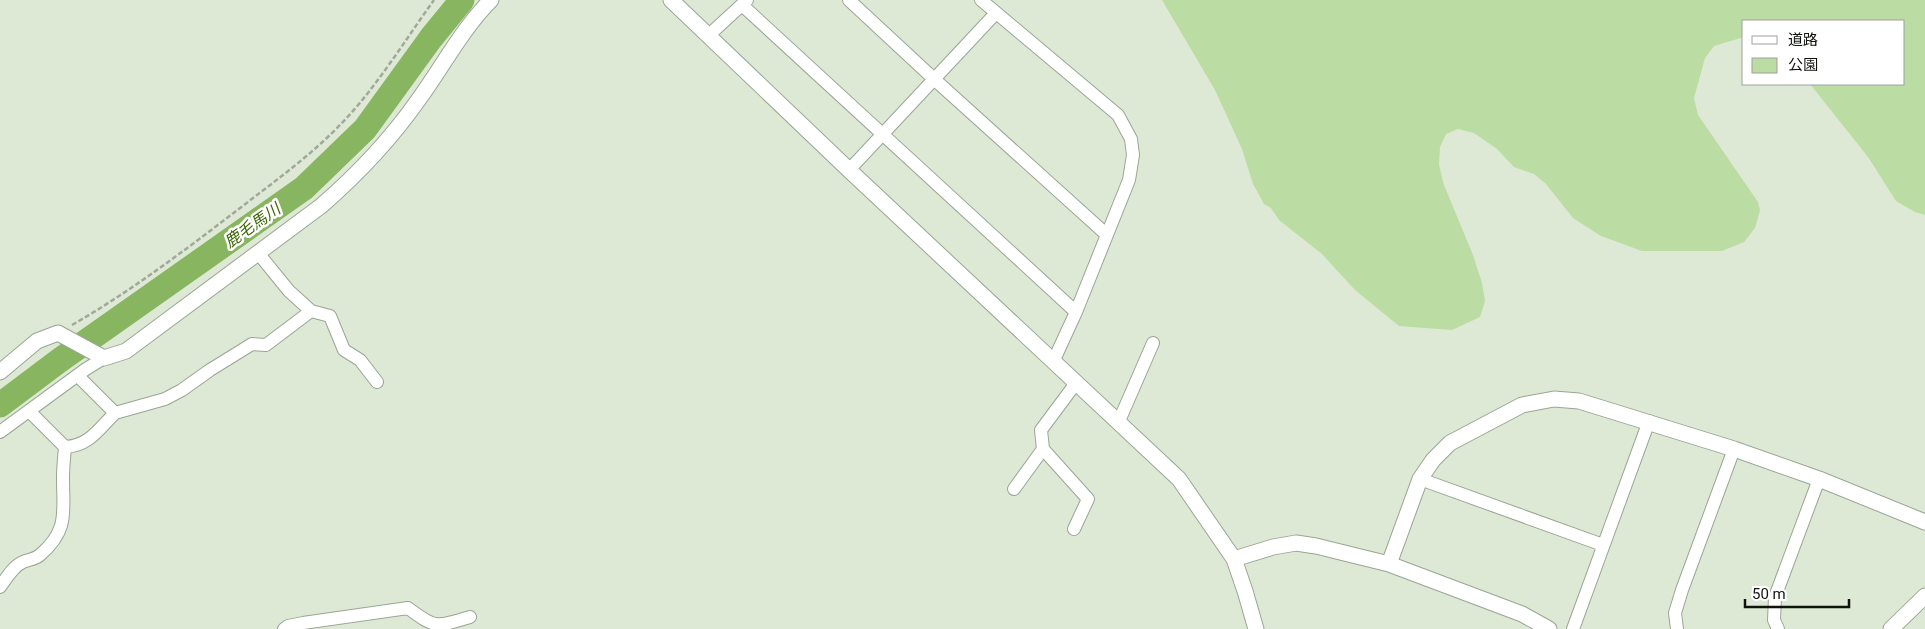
<svg xmlns="http://www.w3.org/2000/svg" width="1925" height="629" font-family="Roboto,'Noto Sans JP',sans-serif">
  <style>
    .green { fill: #bbdca2 }
    .lines { fill: none; stroke-linecap: round; stroke-linejoin: round }
    .river { stroke: #88b660; stroke-width: 25 }
    .minor-casing { stroke: #9aa593; stroke-width: 14 }
    .tertiary-casing { stroke: #9aa593; stroke-width: 17 }
    .path { stroke: #a0a999; stroke-width: 2.5; stroke-dasharray: 5 2.5; stroke-linecap: butt }
    .minor { stroke: #fff; stroke-width: 12 }
    .tertiary { stroke: #fff; stroke-width: 15 }
    .labels { text-anchor: middle; stroke-width: 5; stroke-linejoin: round; paint-order: stroke }
    .water-label { font-size: 16px; font-style: italic; fill: #3c6505; stroke: #fff }
  </style>
  <rect width="100%" height="100%" fill="#dee9d5"/>
  <path class="green" d="M 1162,0 L 1925,0 L 1925,215 L 1915,212 L 1896,201 L 1868,157 L 1810,84 L 1904,84 L 1904,21 L 1744,21 L 1744,37 L 1714,46 L 1705,58 L 1694,98 L 1698,115 L 1758,202 L 1760,210 L 1755,228 L 1744,242 L 1722,251 L 1642,251 L 1601,236 L 1573,218 L 1546,184 L 1534,174 L 1514,167 L 1497,149 L 1474,133 L 1458,129 L 1446,134 L 1440,147 L 1439,165 L 1444,185 L 1473,255 L 1482,283 L 1485,301 L 1480,317 L 1452,330 L 1399,326 L 1355,290 L 1322,254 L 1279,220 L 1271,208 L 1264,204 L 1253,184 L 1242,149 L 1215,90 Z"/>
  <g class="lines">
    <path class="river" d="M 0,405 L 60,360 L 304,188 L 365,129 L 431,38 L 462,0"/>
    <g class="minor-casing">
      <path id="minor" d="M 849,0 L 934,79 L 1107,235
        M 981,0 L 1118,115 L 1131,139 L 1133,155 L 1129,180 L 1076,312 L 1053,362
        M 742,5 L 1076,312
        M 709,35 L 747,0
        M 849,170 L 996,13
        M 311,311 L 330,316 L 344,350 L 360,360 L 377,382
        M 115,413 L 165,399 L 182,390 L 210,370 L 252,344 L 266,345 L 311,311 L 289,291 L 258,253
        M 1119,421 L 1153,343
        M 0,432 L 86,369 L 104,358
        M 65,447 C 89,446 99,429 115,413 L 78,376
        M 1420,479 L 1603,545
        M 1014,489 L 1043,449
        M 1074,529 L 1088,499 L 1043,449 L 1041,430 L 1076,383
        M 0,587 C 6,579 13,566 23,562 C 29,559 34,560 40,555 C 69,530 63,512 63,478 C 63,468 64,458 65,447 L 29,411
        M 284,629 L 288,626 L 303,623 L 408,608 C 436,629 436,627 470,617
        M 1573,629 L 1649,421
        M 1677,629 L 1675,613 L 1682,590 L 1734,449
        M 1778,629 L 1774,620 L 1775,597 L 1819,479"/>
    </g>
    <g class="tertiary-casing">
      <path id="tertiary" d="M 671,0 L 849,170 L 1179,479 L 1234,559 L 1245,591 L 1256,629
        M 0,372 L 37,341 L 58,333 L 104,358 L 126,351 L 321,206 C 358,174 391,139 419,99 C 443,66 462,29 491,0
        M 1234,559 L 1273,547 L 1296,543 L 1316,546 L 1389,564 L 1522,614 L 1549,629
        M 1389,564 L 1420,479 L 1433,460 L 1450,443 L 1522,405 L 1554,399 L 1579,401 L 1734,449 L 1819,479 L 1925,522
        M 1891,629 L 1925,596"/>
    </g>
    <path class="path" d="M 72,325 C 133,290 189,247 244,205 C 275,181 307,158 335,130 C 373,93 403,43 434,0"/>
    <use href="#minor" class="minor"/>
    <use href="#tertiary" class="tertiary"/>
  </g>
  <g class="labels">
    <g class="water-label">
      <text transform="translate(252 225) rotate(-35)" y="6">鹿毛馬川</text>
    </g>
  </g>
  <rect x="1742" y="20" width="162" height="65" fill="#ffffff" stroke="#9fa19e"/>
  <rect x="1752" y="36" width="25" height="8" fill="#ffffff" stroke="#9fa19e"/>
  <text x="1788" y="45" font-size="15" fill="#10130d">道路</text>
  <rect x="1752" y="58" width="25" height="15" fill="#bbdca2" stroke="#9fa19e"/>
  <text x="1788" y="70" font-size="15" fill="#10130d">公園</text>
  <path d="M1745 599v8h104v-8" fill="none" stroke="#10130d" stroke-width="2.5"/>
  <text x="1752" y="599" font-size="15" fill="#10130d" stroke="#ffffff" stroke-width="4" paint-order="stroke">50 m</text>
</svg>
